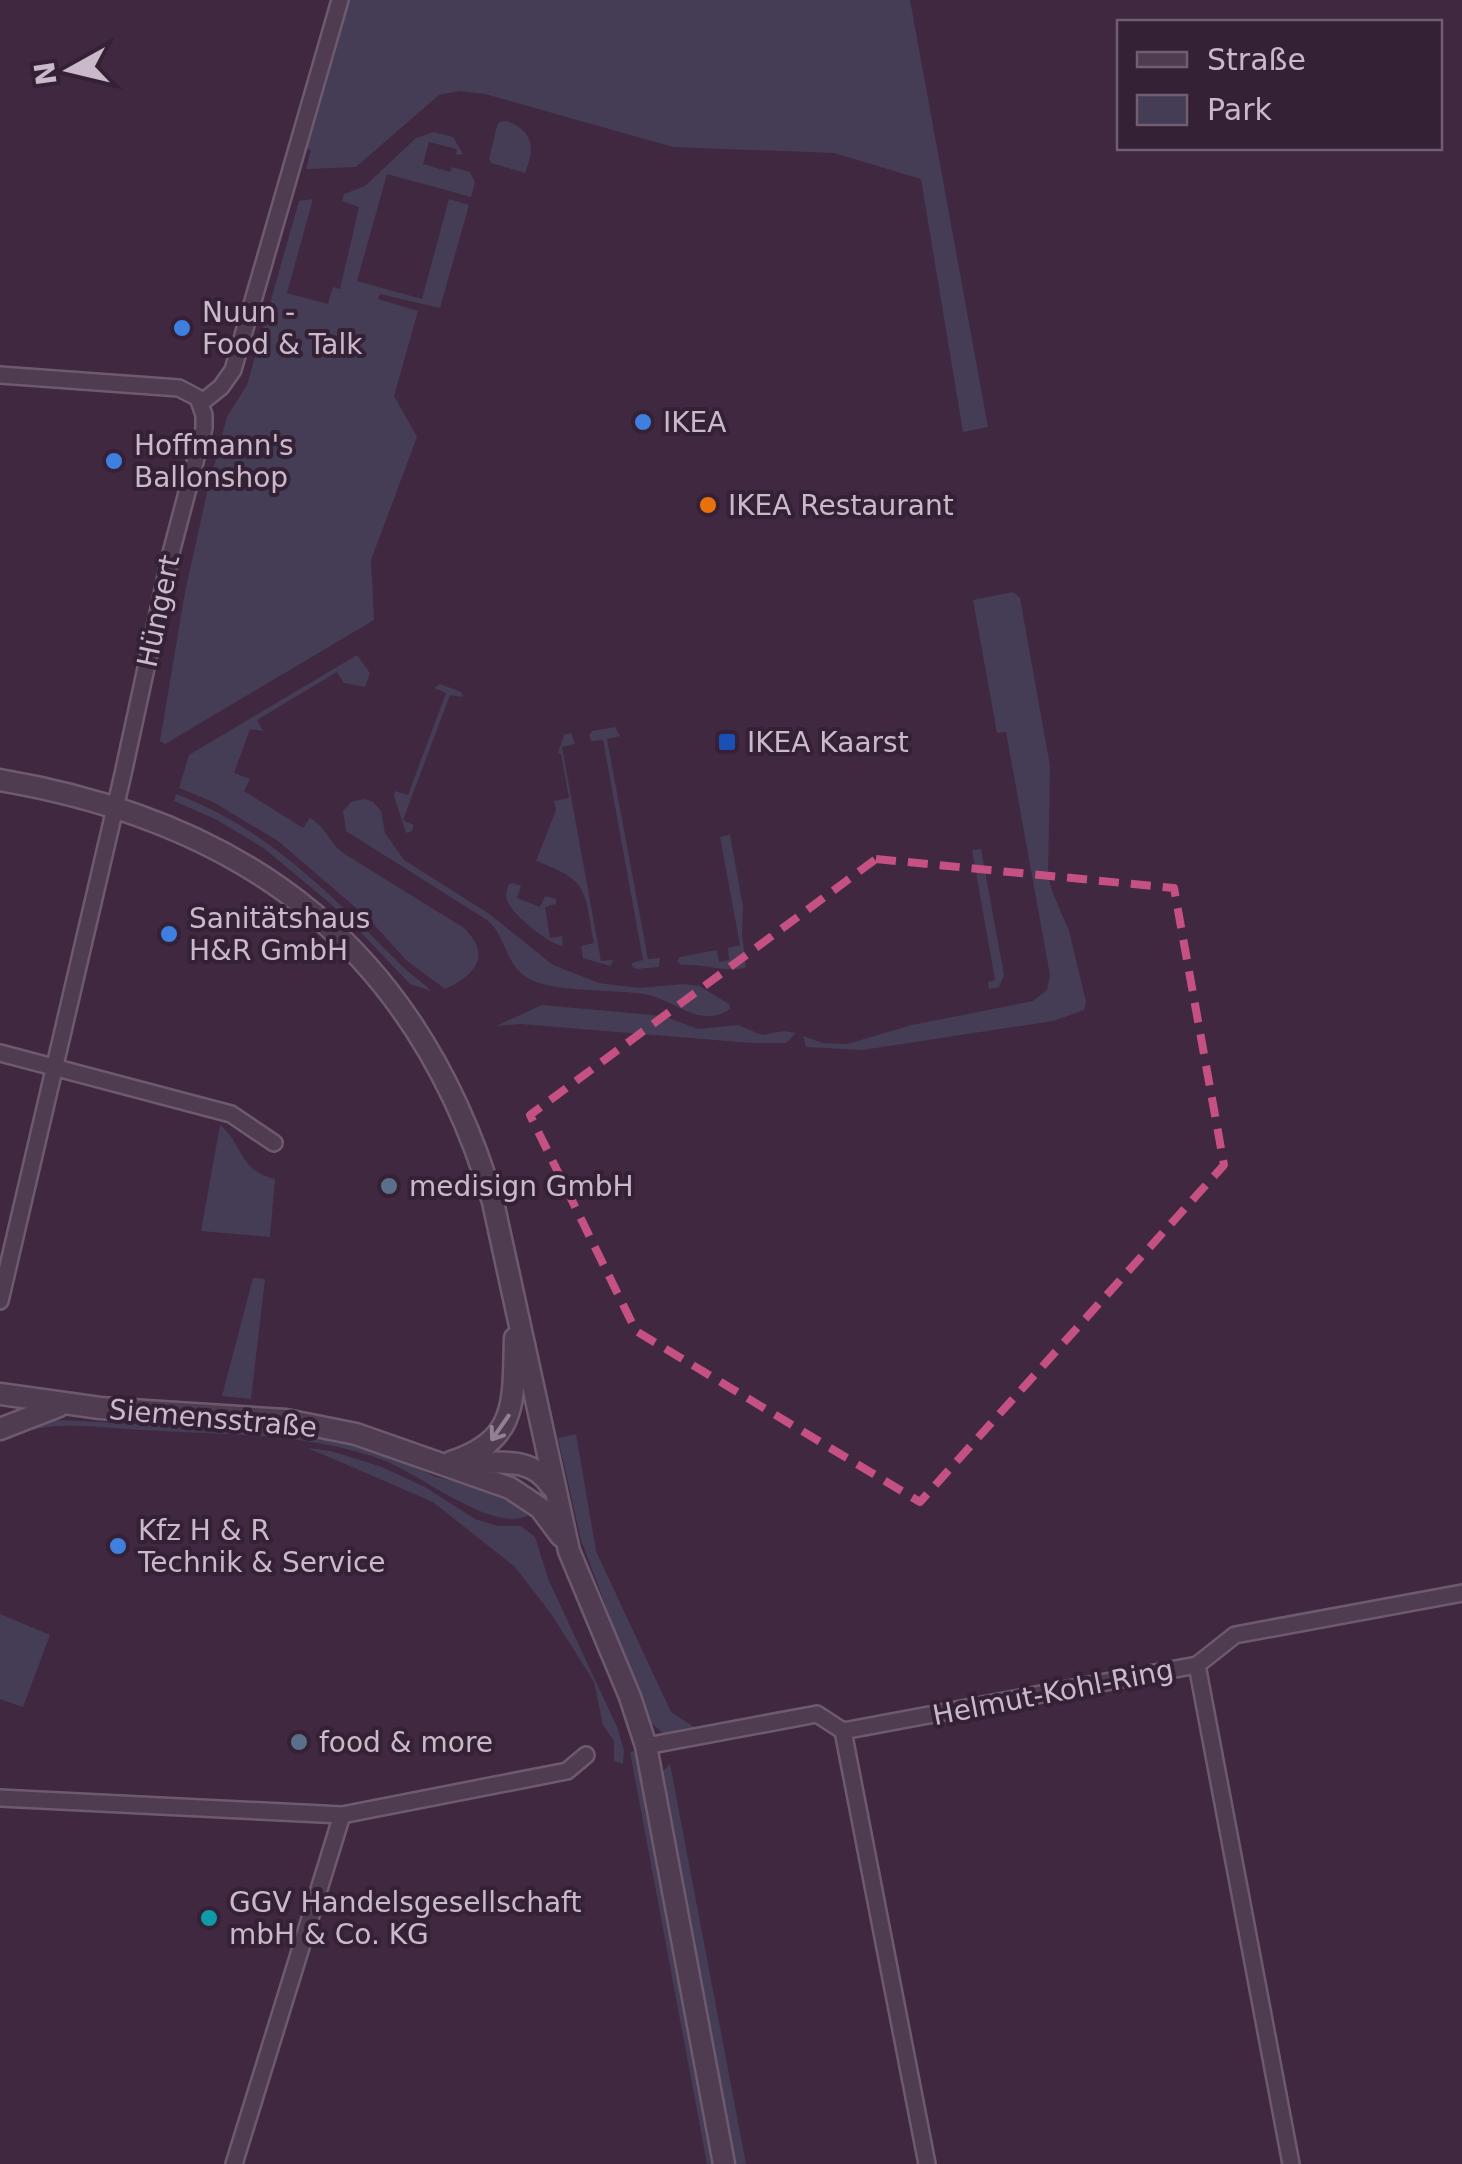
<svg xmlns="http://www.w3.org/2000/svg" width="1462" height="2164" font-family="'DejaVu Sans',sans-serif">
  <style>
    .green { fill: #443d55 }
    .lines { fill: none; stroke-linecap: round; stroke-linejoin: round }
    .minor-casing { stroke: #6d5a6d; stroke-width: 20 }
    .tertiary-casing { stroke: #6d5a6d; stroke-width: 25 }
    .minor { stroke: #503c50; stroke-width: 15 }
    .tertiary { stroke: #503c50; stroke-width: 20 }
    .oneway { stroke: #938193 }
    .marked { fill: none; stroke: #c55082; stroke-width: 8; stroke-dasharray: 20 12; stroke-linejoin: round }
    .shop-dot { fill: #3f7fe0; stroke: #352135; stroke-width: 4 }
    .food-dot { fill: #e8710a; stroke: #352135; stroke-width: 4 }
    .transit-dot { fill: #1a4fb4; stroke: #352135; stroke-width: 4 }
    .service-dot { fill: #5c6f8a; stroke: #352135; stroke-width: 4 }
    .culture-dot { fill: #0f9aa8; stroke: #352135; stroke-width: 4 }
    .labels { text-anchor: middle; stroke-width: 8; stroke-linejoin: round; paint-order: stroke }
    .poi-label { font-size: 28px; fill: #cab9ca; stroke: #352135; text-anchor: start }
    .street-label { font-size: 28px; fill: #cab9ca; stroke: #352135 }
  </style>
  <rect width="100%" height="100%" fill="#402840"/>
  <path class="green" d="M 346,0 L 910,0 L 988,427 L 963,432 L 921,179 L 834,153 L 673,147 L 485,94 L 459,91 L 439,95 L 356,167 L 306,169 L 311,150 L 304,148 Z
    M 507,121 C 534,131 535,148 525,173 L 491,163 L 489,159 L 497,126 L 499,122 Z
    M 434,132 L 453,137 L 463,154 L 456,155 L 457,149 L 429,142 L 423,164 L 450,172 L 452,167 L 470,172 L 475,182 L 471,197 L 387,174 L 357,281 L 422,299 L 449,199 L 469,205 L 440,308 L 380,294 L 378,299 L 418,311 L 394,396 L 417,437 L 371,560 L 374,620 L 165,744 L 160,741 L 185,592 L 209,484 L 227,417 L 247,385 L 299,201 L 313,199 L 287,293 L 328,304 L 333,287 L 340,289 L 359,207 L 342,201 L 344,194 L 365,186 L 416,138 Z
    M 1013,592 L 1020,598 L 1050,766 L 1048,876 L 1052,891 L 1069,931 L 1086,1002 L 1084,1010 L 1053,1021 L 863,1050 L 806,1047 L 803,1036 L 823,1043 L 847,1044 L 912,1025 L 1033,1001 L 1047,990 L 1050,975 L 1006,732 L 997,733 L 973,600 Z
    M 357,655 L 370,673 L 365,687 L 344,683 L 337,672 L 257,720 L 263,731 L 250,729 L 234,773 L 250,779 L 244,791 L 303,828 L 310,818 C 326,827 329,842 343,853 L 464,928 C 493,956 474,976 445,989 L 406,960 L 369,919 L 278,841 L 213,802 L 179,788 L 189,755 Z
    M 440,684 L 461,692 L 463,697 L 450,695 L 403,820 L 414,825 L 412,831 L 406,833 L 394,796 L 395,791 L 408,795 L 446,693 L 434,688 Z
    M 615,727 L 620,736 L 607,739 L 648,959 L 660,958 L 659,967 L 636,969 L 632,966 L 632,963 L 643,960 L 603,740 L 591,741 L 589,735 L 592,731 Z
    M 571,733 L 575,744 L 562,747 L 601,961 L 614,960 L 610,966 L 583,958 L 581,946 L 594,943 C 584,890 590,881 536,861 L 556,810 L 554,801 L 569,798 L 561,754 L 558,753 L 564,735 Z
    M 176,794 C 268,828 334,898 402,966 C 411,975 422,981 431,991 L 410,984 L 345,916 L 265,849 L 217,820 L 174,801 Z
    M 364,799 L 373,802 L 381,811 L 385,833 L 404,860 L 488,913 L 553,965 L 599,983 L 639,988 L 683,984 L 699,986 L 729,1004 L 730,1009 C 702,1029 677,1002 649,995 C 617,988 550,994 526,977 C 504,962 507,937 487,920 L 346,831 L 343,811 L 351,802 Z
    M 730,835 L 743,907 L 742,935 L 746,967 C 733,974 701,963 681,965 L 677,961 L 680,957 L 717,950 L 719,962 L 729,960 L 728,948 L 740,945 L 720,837 Z
    M 981,849 L 1004,975 L 999,987 L 989,989 L 988,982 L 995,980 L 972,850 Z
    M 513,883 L 521,886 L 517,898 L 540,907 L 545,896 L 556,899 L 556,904 L 545,907 L 550,938 L 562,936 L 563,946 C 550,945 511,914 507,900 C 505,894 507,890 509,884 Z
    M 542,1005 L 663,1016 L 698,1029 L 738,1025 L 762,1035 L 784,1031 L 796,1033 L 786,1043 L 751,1043 L 520,1024 L 496,1026 Z
    M 220,1125 C 244,1145 238,1170 275,1179 L 270,1237 L 201,1231 Z
    M 253,1278 L 265,1279 L 251,1399 L 222,1396 Z
    M 59,1420 L 280,1431 L 332,1438 L 394,1457 L 436,1477 L 490,1489 L 528,1508 L 527,1516 C 492,1533 419,1473 383,1460 C 305,1432 223,1435 142,1430 C 102,1428 60,1420 21,1433 L 18,1429 L 36,1422 Z
    M 576,1434 L 596,1551 L 671,1712 L 697,1729 L 665,1735 L 649,1721 L 581,1540 L 558,1438 Z
    M 308,1448 L 331,1451 L 382,1467 L 425,1487 L 475,1519 L 498,1526 L 521,1526 L 535,1537 L 549,1581 L 617,1727 L 624,1750 L 623,1764 L 614,1761 L 614,1741 L 603,1725 L 594,1682 L 552,1615 L 515,1567 L 433,1502 Z
    M 0,1614 L 50,1635 L 23,1707 L 0,1699 Z
    M 634,1751 L 645,1794 L 715,2164 L 707,2164 L 630,1752 Z
    M 670,1764 L 746,2164 L 733,2164 L 660,1774 Z"/>
  <g class="lines">
    <g class="minor-casing">
      <path id="minor" d="M 0,375 L 179,388 L 198,398 L 204,415 L 204,428 L 171,553 L 123,774 L 0,1301
        M 201,403 L 221,387 L 233,370 L 340,0
        M 0,1053 L 231,1114 L 274,1143
        M 1197,1665 L 1291,2164
        M 843,1731 L 1197,1665 L 1235,1635 L 1462,1593
        M 843,1731 L 927,2164
        M 646,1746 L 817,1714 L 843,1731
        M 0,1798 L 342,1815 L 567,1771 L 586,1755
        M 234,2164 L 342,1815"/>
    </g>
    <g class="tertiary-casing">
      <path id="tertiary" d="M 0,780 C 253,823 419,953 493,1202 L 569,1551 L 630,1697 L 646,1746 L 724,2164
        M 0,1394 L 100,1408 L 286,1420 L 356,1434 L 510,1488 L 540,1508 L 561,1536
        M 0,1429 L 59,1406
        M 451,1462 C 519,1440 513,1400 515,1338
        M 460,1463 C 493,1465 530,1453 551,1486"/>
    </g>
    <use href="#minor" class="minor"/>
    <use href="#tertiary" class="tertiary"/>
  </g>
  <defs><path id="oneway-shaft" d="M-6 0H5M1.5-3L5.5 0L1.5 3" fill="none" stroke-width="1.6" stroke-linecap="round" stroke-linejoin="round" transform="scale(2.5)"/></defs>
  <use class="oneway" href="#oneway-shaft" transform="translate(500 1428) rotate(125)"/>
  <path class="marked" d="M 876,859 L 1174,888 L 1224,1165 L 920,1502 L 636,1331 L 530,1115 Z"/>
  <g class="shop-dot">
    <circle cx="182" cy="328" r="10"/>
    <circle cx="643" cy="422" r="10"/>
    <circle cx="114" cy="461" r="10"/>
    <circle cx="169" cy="934" r="10"/>
    <circle cx="118" cy="1546" r="10"/>
  </g>
  <circle class="food-dot" cx="708" cy="505" r="10"/>
  <rect class="transit-dot" x="717" y="732" width="20" height="20" rx="5"/>
  <g class="service-dot">
    <circle cx="389" cy="1186" r="10"/>
    <circle cx="299" cy="1742" r="10"/>
  </g>
  <circle class="culture-dot" cx="209" cy="1918" r="10"/>
  <g class="labels">
    <g class="poi-label">
      <text x="202" y="322">Nuun -<tspan x="202" dy="32">Food &amp; Talk</tspan></text>
      <text x="663" y="432">IKEA</text>
      <text x="134" y="455">Hoffmann's<tspan x="134" dy="32">Ballonshop</tspan></text>
      <text x="728" y="515">IKEA Restaurant</text>
      <text x="747" y="752">IKEA Kaarst</text>
      <text x="189" y="928">Sanitätshaus<tspan x="189" dy="32">H&amp;R GmbH</tspan></text>
      <text x="409" y="1196">medisign GmbH</text>
      <text x="138" y="1540">Kfz H &amp; R<tspan x="138" dy="32">Technik &amp; Service</tspan></text>
      <text x="319" y="1752">food &amp; more</text>
      <text x="229" y="1912">GGV Handelsgesellschaft<tspan x="229" dy="32">mbH &amp; Co. KG</tspan></text>
    </g>
    <g class="street-label">
      <text transform="translate(158 611) rotate(-78)" y="10">Hüngert</text>
      <text transform="translate(213 1418) rotate(5)" y="10">Siemensstraße</text>
      <text transform="translate(1053 1692) rotate(-11)" y="10">Helmut-Kohl-Ring</text>
    </g>
  </g>
  <rect x="1117" y="20" width="325" height="130" fill="#352135" stroke="#715e71" stroke-width="2.5"/>
  <rect x="1137" y="52" width="50" height="15" fill="#503c50" stroke="#715e71" stroke-width="2.5"/>
  <text x="1207" y="70" font-size="30" fill="#cab9ca">Straße</text>
  <rect x="1137" y="95" width="50" height="30" fill="#443d55" stroke="#715e71" stroke-width="2.5"/>
  <text x="1207" y="120" font-size="30" fill="#cab9ca">Park</text>
  <g transform="translate(70 70) rotate(262)" stroke="#352135" stroke-width="8" paint-order="stroke">
  <path d="M0-8L18 38L0 25L-18 38Z" fill="#cab9ca"/>
  <text y="-15" font-size="28" font-weight="bold" text-anchor="middle" fill="#cab9ca">N</text>
  </g>
</svg>
